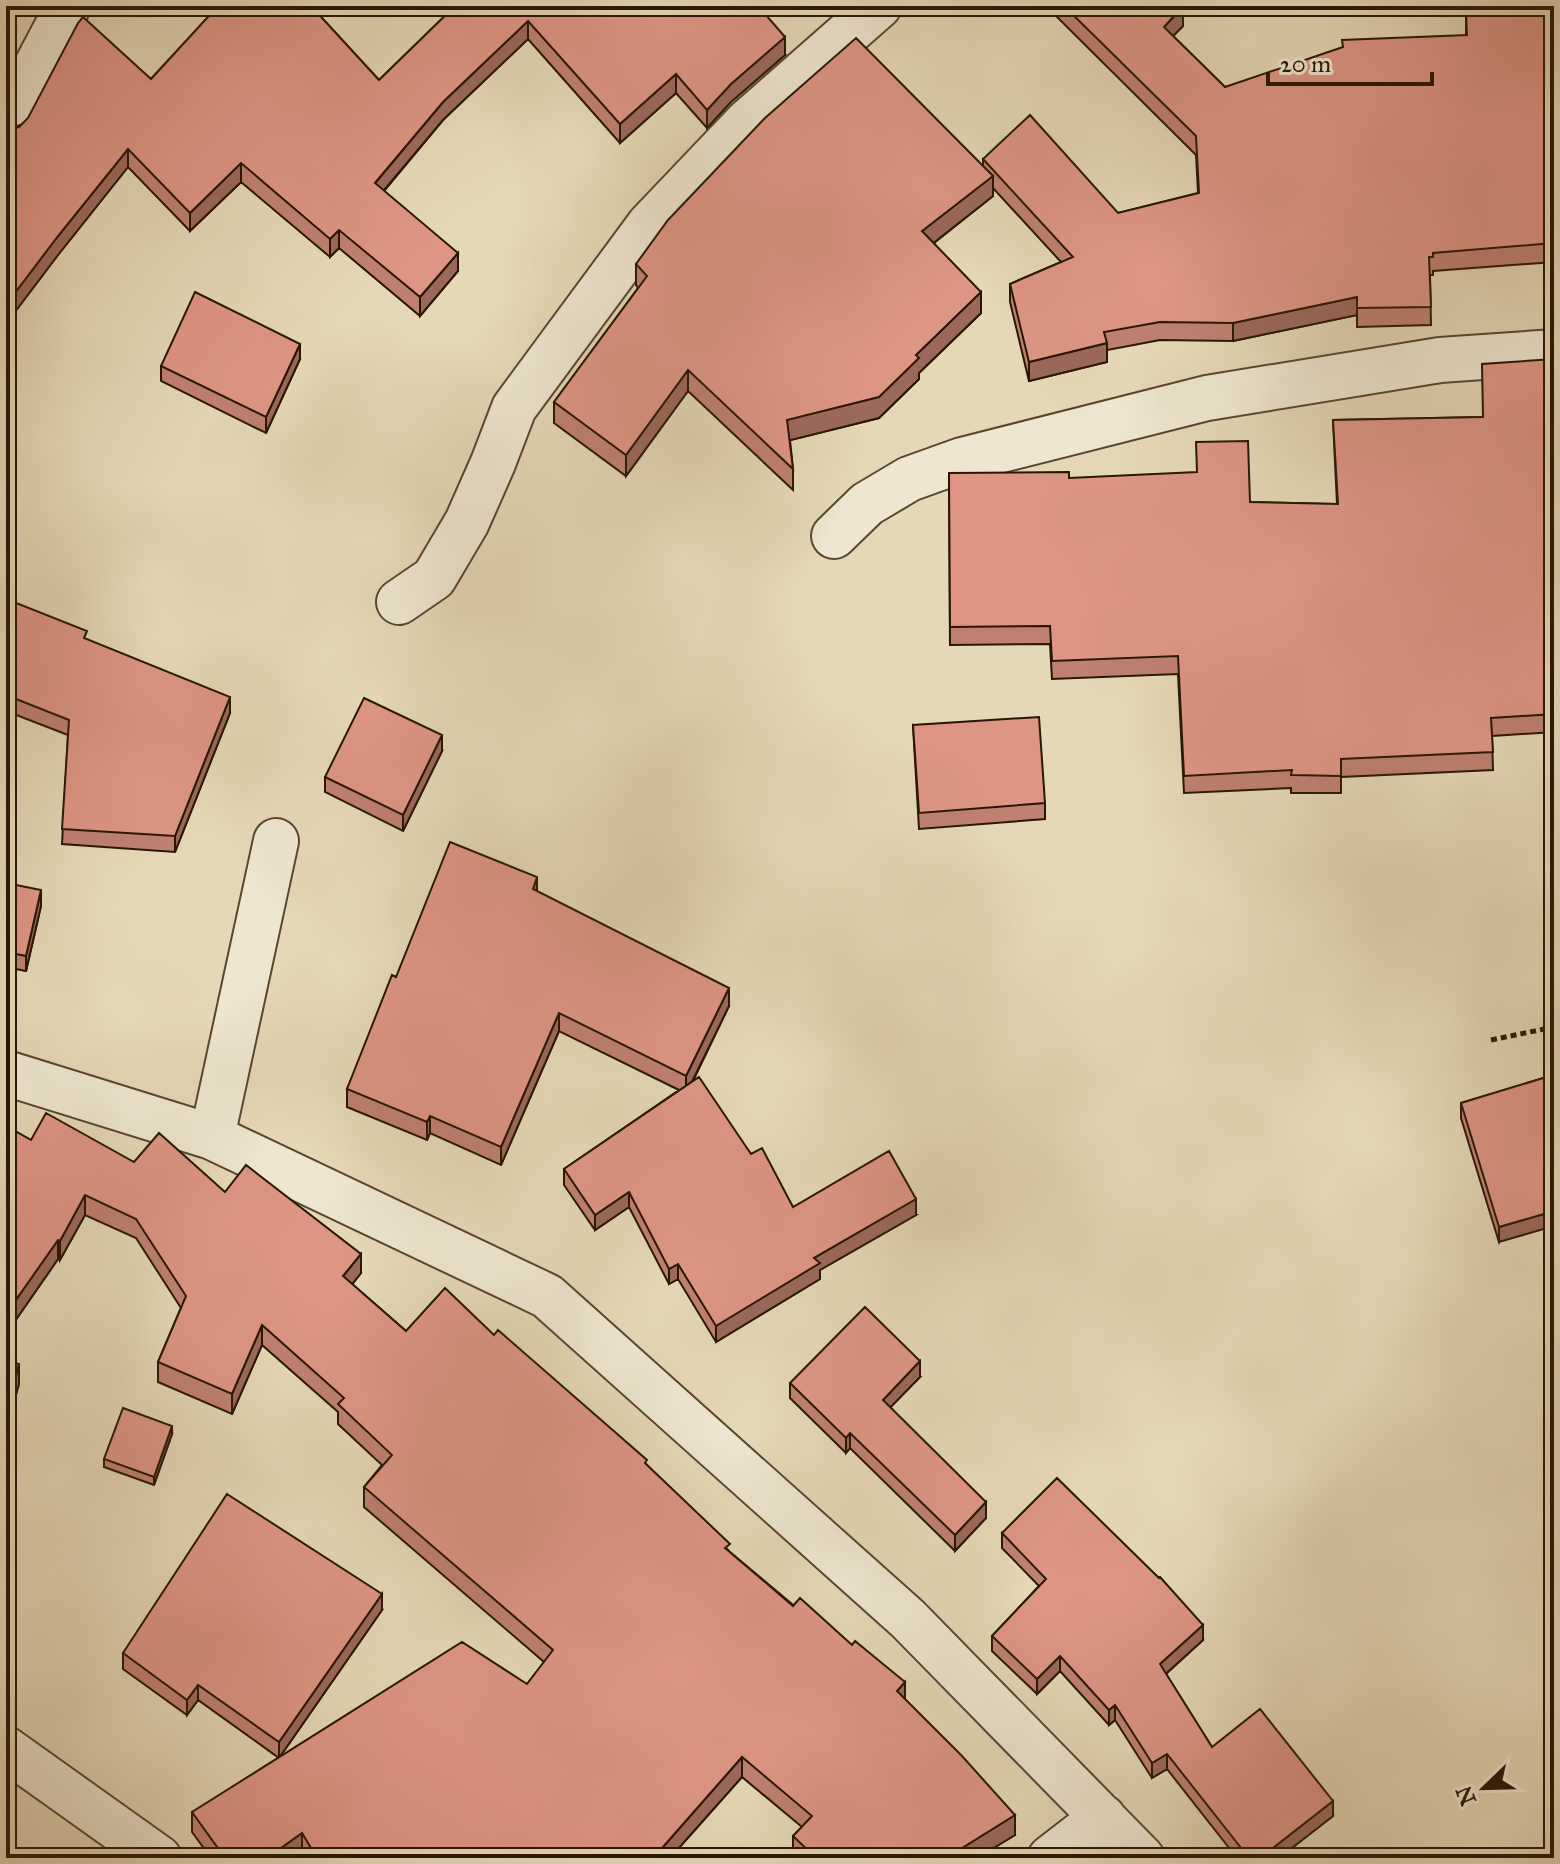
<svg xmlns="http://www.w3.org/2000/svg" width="1560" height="1864" font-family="'IM FELL Great Primer',serif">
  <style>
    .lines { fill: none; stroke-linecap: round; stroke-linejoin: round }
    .minor-casing { stroke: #584632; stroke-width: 48 }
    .path { stroke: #291606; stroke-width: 5; stroke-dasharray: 6 4; stroke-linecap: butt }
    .minor { stroke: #eee6d0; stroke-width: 44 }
    .wall { fill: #bf8072; stroke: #291606; stroke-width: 2 }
    .shaded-wall { fill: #9b685c; stroke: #291606; stroke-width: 2 }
    .building { fill: #de9584; stroke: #291606; stroke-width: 2 }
  </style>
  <rect width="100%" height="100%" fill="#e5d8b6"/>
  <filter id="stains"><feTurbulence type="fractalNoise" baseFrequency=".0025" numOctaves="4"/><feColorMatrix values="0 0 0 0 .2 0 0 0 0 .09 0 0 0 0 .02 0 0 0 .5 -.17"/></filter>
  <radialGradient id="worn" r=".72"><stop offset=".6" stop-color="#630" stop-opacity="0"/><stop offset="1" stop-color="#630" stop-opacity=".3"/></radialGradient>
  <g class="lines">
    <g class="minor-casing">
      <path id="minor" d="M 6,124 L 68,6
        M 834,536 L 867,504 L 909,479 L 962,460 L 1207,398 L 1440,360 L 1554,352
        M 399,602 L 434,578 L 467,522 L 493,463 L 514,408 L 649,225 L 748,121 L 879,6
        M 6,1073 L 212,1137 L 547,1296 L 908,1619 L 1142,1858
        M 212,1137 L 276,841
        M 6,1749 L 159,1858
        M 1050,1858 L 1103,1817"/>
    </g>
    <path class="path" d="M 1491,1040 L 1554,1027"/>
    <use href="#minor" class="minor"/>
  </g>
  <path class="wall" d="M 201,6 L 311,6 L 379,80 L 455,6 L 785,55 L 731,102 L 707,128 L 676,93 L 620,143 L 528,39 L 443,120 L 384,191 L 458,271 L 420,316 L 339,248 L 330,257 L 241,182 L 190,231 L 128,167 L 58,255 L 8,321 L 6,319 L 6,130 L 151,79 L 210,15 Z
    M 1046,6 L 1183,6 L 1183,26 L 1173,36 L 1225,87 L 1466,35 L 1466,10 L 1554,6 L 1554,262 L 1433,271 L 1433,275 L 1430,275 L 1431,325 L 1357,327 L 1357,315 L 1233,341 L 1160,340 L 1107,350 L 1107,362 L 1029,381 L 1010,302 L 1010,284 L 1061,262 L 993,188 L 993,196 L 934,243 L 981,313 L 919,373 L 919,379 L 879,418 L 790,440 L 793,469 L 793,490 L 688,391 L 626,476 L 554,423 L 554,402 L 638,288 L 636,285 L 636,264 L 983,166 L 983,159 L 1118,213 L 1198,193 L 1196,155 Z
    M 300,359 L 266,433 L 161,381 L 161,366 Z
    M 1554,359 L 1554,732 L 1492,736 L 1493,770 L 1341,777 L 1341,793 L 1291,793 L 1291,788 L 1184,793 L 1178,674 L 1052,679 L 1050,644 L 950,645 L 949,473 L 1069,478 L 1250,502 L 1337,504 L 1333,420 L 1483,417 Z
    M 6,599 L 230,713 L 175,852 L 62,844 L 68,735 L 6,711 Z
    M 913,725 L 1045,803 L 1045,819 L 919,829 Z
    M 442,751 L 403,831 L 325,792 L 325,777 Z
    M 6,883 L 41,906 L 26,971 L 6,967 Z
    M 537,892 L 729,1006 L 693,1081 L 793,1207 L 916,1215 L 820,1270 L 820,1279 L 716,1342 L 678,1279 L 669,1284 L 629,1207 L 595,1230 L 564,1185 L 564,1169 L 679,1090 L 559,1031 L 501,1165 L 430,1133 L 427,1140 L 347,1107 L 347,1089 L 396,977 Z
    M 1550,1076 L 1499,1242 L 1461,1118 L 1461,1103 Z
    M 6,1126 L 31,1140 L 134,1162 L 225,1192 L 361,1273 L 352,1284 L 406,1331 L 494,1335 L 647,1465 L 730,1552 L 905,1699 L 1015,1835 L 977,1858 L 796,1858 L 793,1856 L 793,1836 L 802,1827 L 742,1777 L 670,1858 L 305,1858 L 302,1853 L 295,1858 L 211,1858 L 192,1832 L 192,1812 L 527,1684 L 544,1662 L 364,1507 L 364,1487 L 382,1465 L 338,1424 L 338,1412 L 262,1345 L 232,1414 L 158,1382 L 158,1362 L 181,1308 L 136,1238 L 85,1215 L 60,1260 L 58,1259 L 6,1334 Z
    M 920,1377 L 890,1407 L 986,1518 L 955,1551 L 850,1448 L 846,1453 L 790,1398 L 790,1383 Z
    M 172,1434 L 154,1485 L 104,1467 L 104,1459 Z
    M 1002,1533 L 1203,1640 L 1166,1674 L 1212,1747 L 1333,1816 L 1279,1858 L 1237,1858 L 1167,1769 L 1152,1778 L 1115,1720 L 1109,1725 L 1060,1671 L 1037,1694 L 992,1651 L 992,1636 L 1039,1586 L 1002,1548 Z
    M 382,1610 L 279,1758 L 198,1700 L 187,1715 L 123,1669 L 123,1653 Z"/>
  <path class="shaded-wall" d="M 1183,7 L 1183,26 L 1164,45 L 1164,27 Z
    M 528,21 L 528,39 L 443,120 L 375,201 L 375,183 L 443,102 Z
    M 785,37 L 785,55 L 731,102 L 707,128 L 707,110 L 731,84 Z
    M 11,42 L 11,61 L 6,70 L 6,52 Z
    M 676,74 L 676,93 L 620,143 L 620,124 Z
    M 128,149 L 128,167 L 58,255 L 8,321 L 8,302 L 58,236 Z
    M 241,163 L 241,182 L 190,231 L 190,213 Z
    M 993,176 L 993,196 L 922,252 L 922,231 Z
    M 339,230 L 339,248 L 330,257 L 330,239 Z
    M 458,253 L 458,271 L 420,316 L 420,297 Z
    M 981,292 L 981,313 L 919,373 L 919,379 L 879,418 L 787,441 L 787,420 L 916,355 Z
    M 1357,297 L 1357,315 L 1233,341 L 1233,323 Z
    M 1107,343 L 1107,362 L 1029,381 L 1029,362 Z
    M 300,344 L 300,359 L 266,433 L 266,417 Z
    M 688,370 L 688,391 L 626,476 L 626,455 Z
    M 230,697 L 230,713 L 175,852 L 175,836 Z
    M 442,735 L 442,751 L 403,831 L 403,815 Z
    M 537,877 L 537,895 L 533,889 Z
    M 41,890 L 41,906 L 26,971 L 26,956 Z
    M 729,988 L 729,1006 L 686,1094 L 686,1076 Z
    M 559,1013 L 559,1031 L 501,1165 L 501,1147 Z
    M 430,1116 L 430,1133 L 427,1140 L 427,1122 Z
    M 629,1192 L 629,1207 L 595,1230 L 595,1215 Z
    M 85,1195 L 85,1215 L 60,1260 L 60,1241 Z
    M 916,1199 L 916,1215 L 820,1270 L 820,1279 L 716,1342 L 716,1326 L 814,1258 Z
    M 1554,1211 L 1554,1226 L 1499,1242 L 1499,1227 Z
    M 58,1240 L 58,1259 L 6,1334 L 6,1314 Z
    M 361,1254 L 361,1273 L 343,1296 L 343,1276 Z
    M 678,1264 L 678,1279 L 669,1284 L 669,1269 Z
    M 262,1325 L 262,1345 L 232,1414 L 232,1394 Z
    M 920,1361 L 920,1377 L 883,1415 L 883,1400 Z
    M 19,1364 L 19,1384 L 6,1433 L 6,1414 Z
    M 172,1426 L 172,1434 L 154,1485 L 154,1477 Z
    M 850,1433 L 850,1448 L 846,1453 L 846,1438 Z
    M 986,1502 L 986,1518 L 955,1551 L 955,1535 Z
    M 382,1594 L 382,1610 L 279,1758 L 279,1742 Z
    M 1203,1625 L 1203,1640 L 1160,1679 L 1160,1664 Z
    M 1060,1656 L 1060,1671 L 1037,1694 L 1037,1679 Z
    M 905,1682 L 905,1701 L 897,1691 Z
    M 198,1685 L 198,1700 L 187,1715 L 187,1700 Z
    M 1115,1705 L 1115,1720 L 1109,1725 L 1109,1710 Z
    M 1167,1754 L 1167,1769 L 1152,1778 L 1152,1763 Z
    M 742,1757 L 742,1777 L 670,1858 L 655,1858 L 655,1856 Z
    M 1333,1801 L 1333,1816 L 1279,1858 L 1260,1858 Z
    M 1015,1815 L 1015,1835 L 977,1858 L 946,1858 Z
    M 302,1833 L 302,1853 L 295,1858 L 267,1858 Z"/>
  <path class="building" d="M 218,6 L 311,6 L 379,80 L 455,6 L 758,6 L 785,37 L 731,84 L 707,110 L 676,74 L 620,124 L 528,21 L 443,102 L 375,183 L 458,253 L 420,297 L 339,230 L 330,239 L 241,163 L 190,213 L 128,149 L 58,236 L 8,302 L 6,300 L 6,156 L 14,145 L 6,141 L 6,130 L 19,127 L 28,118 L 78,23 L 83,17 L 151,79 Z
    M 1064,6 L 1183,6 L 1164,27 L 1225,87 L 1343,47 L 1342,40 L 1467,35 L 1466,10 L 1520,6 L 1554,6 L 1554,243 L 1433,253 L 1433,257 L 1429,257 L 1431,307 L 1357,308 L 1357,297 L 1233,323 L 1160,322 L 1104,332 L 1107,343 L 1029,362 L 1010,284 L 1073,257 L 983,159 L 1030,115 L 1118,213 L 1199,193 L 1196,136 Z
    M 856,38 L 993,176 L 922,231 L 981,292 L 916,355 L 919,358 L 879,397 L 787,420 L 793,469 L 688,370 L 626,455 L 554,402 L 647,276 L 636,264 L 668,220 L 765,118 Z
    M 6,40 L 11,42 L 6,52 Z
    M 195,292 L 300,344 L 266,417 L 161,366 Z
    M 1554,359 L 1554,714 L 1491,718 L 1493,752 L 1341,759 L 1341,776 L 1291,775 L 1292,770 L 1184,776 L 1178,656 L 1052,661 L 1050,626 L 950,627 L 949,473 L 1069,472 L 1069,478 L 1197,472 L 1196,442 L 1248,441 L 1250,502 L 1338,504 L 1333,420 L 1483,417 L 1482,364 Z
    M 6,599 L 87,631 L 84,638 L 230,697 L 175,836 L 62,829 L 69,720 L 6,695 Z
    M 364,698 L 442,735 L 403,815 L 325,777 Z
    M 1039,717 L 1045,803 L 919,813 L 913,725 Z
    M 450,842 L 537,877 L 533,889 L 729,988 L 686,1076 L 559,1013 L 501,1147 L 430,1116 L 427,1122 L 347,1089 L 392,975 L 396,977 Z
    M 6,883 L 41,890 L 26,956 L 6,952 Z
    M 1550,1076 L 1554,1087 L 1554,1211 L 1499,1227 L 1461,1103 Z
    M 699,1077 L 751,1154 L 762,1148 L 793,1207 L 889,1151 L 916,1199 L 814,1258 L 820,1263 L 716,1326 L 678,1264 L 669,1269 L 629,1192 L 595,1215 L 564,1169 Z
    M 46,1113 L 134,1162 L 159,1133 L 225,1192 L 246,1165 L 361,1254 L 343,1276 L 406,1331 L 445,1288 L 494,1335 L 498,1330 L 647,1460 L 645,1463 L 730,1544 L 725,1548 L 793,1606 L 800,1598 L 852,1645 L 855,1641 L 905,1682 L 897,1691 L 962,1756 L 1015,1815 L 946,1858 L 816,1858 L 793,1836 L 812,1816 L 742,1757 L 655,1856 L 657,1858 L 317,1858 L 302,1833 L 267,1858 L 225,1858 L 192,1812 L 462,1642 L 527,1684 L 553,1650 L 364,1487 L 392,1455 L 338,1404 L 344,1398 L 262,1325 L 232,1394 L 158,1362 L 186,1296 L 136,1219 L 85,1195 L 60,1241 L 58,1240 L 6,1314 L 6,1126 L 31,1140 Z
    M 865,1307 L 920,1361 L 883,1400 L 986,1502 L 955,1535 L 850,1433 L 846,1438 L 790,1383 Z
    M 6,1361 L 19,1364 L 6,1414 Z
    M 123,1408 L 172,1426 L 154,1477 L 104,1459 Z
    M 1057,1478 L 1159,1578 L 1160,1577 L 1203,1625 L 1160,1664 L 1212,1747 L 1260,1709 L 1333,1801 L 1260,1858 L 1249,1858 L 1167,1754 L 1152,1763 L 1115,1705 L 1109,1710 L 1060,1656 L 1037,1679 L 992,1636 L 1046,1579 L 1002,1533 Z
    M 227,1494 L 382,1594 L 279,1742 L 198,1685 L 187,1700 L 123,1653 Z
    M 1317,1848 L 1323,1858 L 1299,1858 Z"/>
  <rect width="1560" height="1864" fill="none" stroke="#e5d8b6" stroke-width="32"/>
  <rect x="8" y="8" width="1544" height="1848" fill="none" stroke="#291606" stroke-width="4"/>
  <rect x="16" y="16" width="1528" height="1832" fill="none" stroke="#291606" stroke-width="2"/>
  <g transform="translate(1484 1788) rotate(247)" stroke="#eee6d0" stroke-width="6" paint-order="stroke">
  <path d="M0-6L14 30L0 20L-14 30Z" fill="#291606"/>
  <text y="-12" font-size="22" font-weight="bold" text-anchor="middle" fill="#291606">N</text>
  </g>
  <path d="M1268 72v12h164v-12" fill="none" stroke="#291606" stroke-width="4"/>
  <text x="1280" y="72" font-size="24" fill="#291606" stroke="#eee6d0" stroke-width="6" paint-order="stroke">20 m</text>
  <rect width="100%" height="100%" filter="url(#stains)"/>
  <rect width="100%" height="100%" fill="url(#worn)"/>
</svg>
